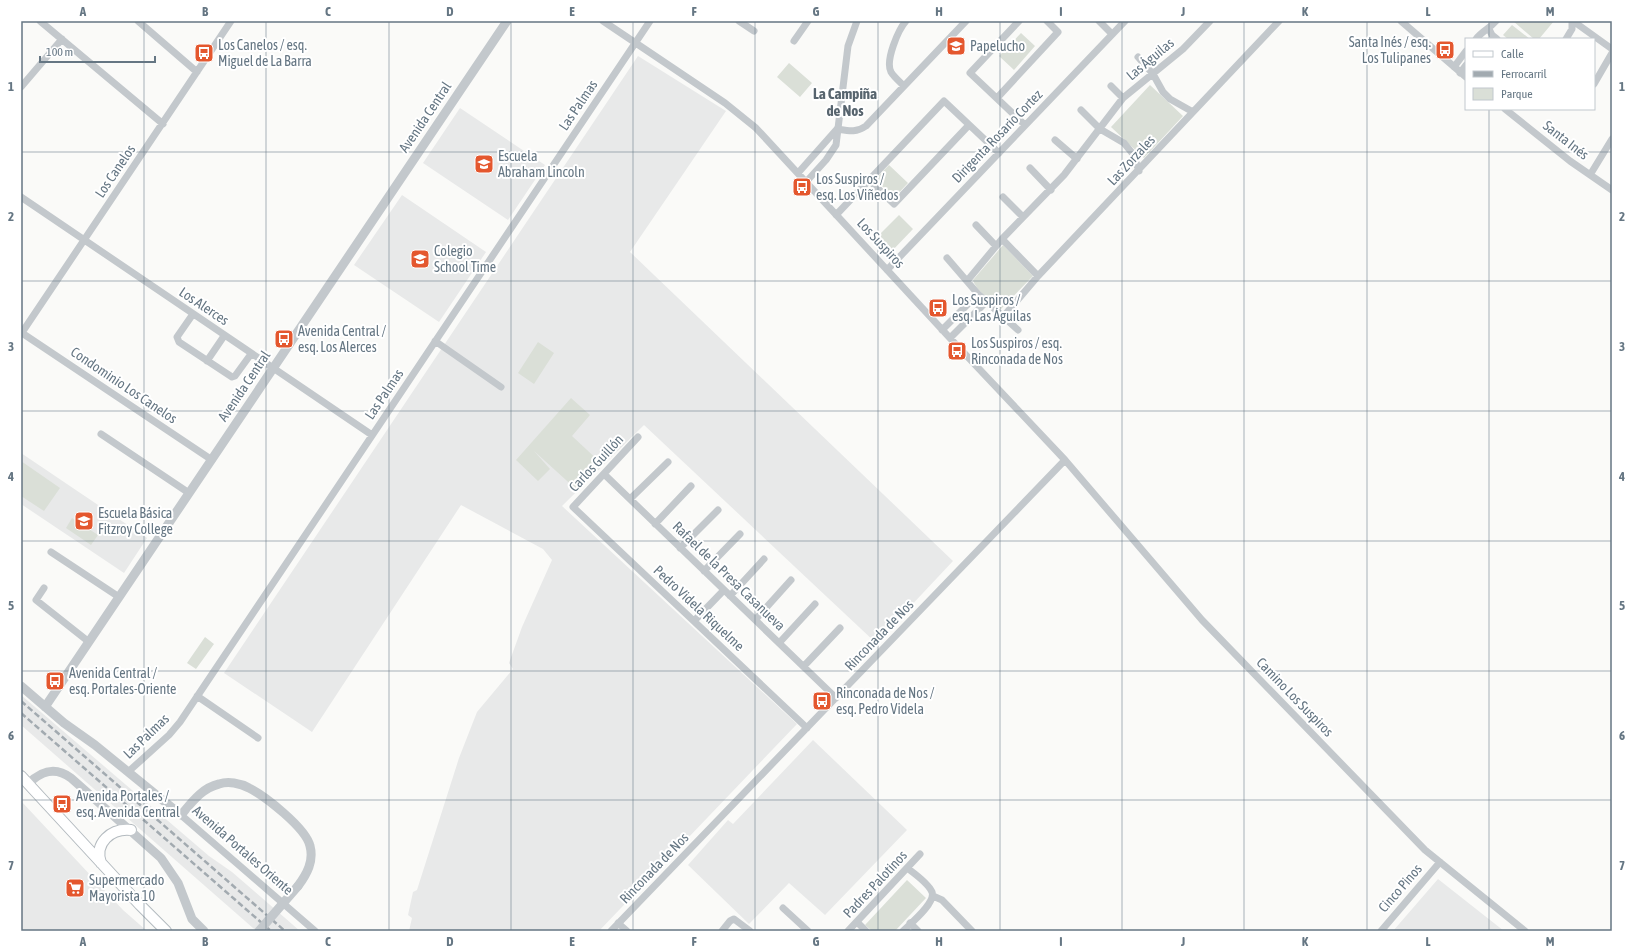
<svg xmlns="http://www.w3.org/2000/svg" width="1633" height="952" font-family="'Asap Condensed',sans-serif">
  <style>
    .built { fill: #e8e9e9 }
    .green { fill: #dadfd7 }
    .lines { fill: none; stroke-linecap: round; stroke-linejoin: round }
    .secondary-casing { stroke: #b3babf; stroke-width: 12 }
    .minor { stroke: #c3c8cc; stroke-width: 7 }
    .tertiary { stroke: #c3c8cc; stroke-width: 9 }
    .secondary { stroke: #fff; stroke-width: 10 }
    .rail { stroke: #a2aab0; stroke-width: 2.5; stroke-dasharray: 6 3; stroke-linecap: butt }
    .tertiary-bridge { stroke: #c3c8cc; stroke-width: 9 }
    .grid { fill: none; stroke: #657683; stroke-width: 1; stroke-opacity: 0.55 }
    .labels { text-anchor: middle; stroke-width: 4; stroke-linejoin: round; paint-order: stroke }
    .poi-label { font-size: 14px; fill: #657683; stroke: #fff; text-anchor: start }
    .street-label { font-size: 14px; fill: #657683; stroke: #fff }
    .neighbourhood-label { font-size: 15px; font-weight: bold; fill: #57646e; stroke: #fff }
    .neatline { fill: none; stroke: #657683; stroke-width: 1.5 }
    .grid-label { font-size: 13px; text-anchor: middle; font-weight: bold; fill: #657683 }
  </style>
  <rect width="100%" height="100%" fill="#fafaf8"/>
  <path class="built" d="M 638,56 L 726,111 L 630,252 L 953,561 L 876,643 L 644,425 L 562,506 L 797,724 L 599,931 L 409,931 L 412,918 L 408,915 L 413,892 L 417,890 L 459,758 L 477,712 L 513,669 L 509,663 L 522,627 L 552,560 L 543,549 L 461,505 L 312,732 L 224,673 Z
    M 460,108 L 545,165 L 508,220 L 423,163 Z
    M 402,195 L 486,252 L 439,322 L 354,265 Z
    M 21,453 L 147,538 L 124,573 L 21,504 Z
    M 21,695 L 209,856 L 232,872 L 300,931 L 257,931 L 253,928 L 21,725 Z
    M 813,740 L 907,830 L 825,915 L 789,883 L 749,924 L 688,865 L 728,820 L 733,824 Z
    M 21,801 L 123,910 L 147,931 L 21,931 Z
    M 1438,879 L 1504,931 L 1393,931 Z"/>
  <path class="green" d="M 1513,21 L 1554,21 L 1539,39 L 1534,39 Z
    M 1512,25 L 1530,39 L 1508,39 L 1503,35 Z
    M 1021,33 L 1035,46 L 1014,70 L 999,56 Z
    M 789,63 L 812,83 L 800,97 L 777,77 Z
    M 1150,85 L 1183,116 L 1144,158 L 1111,127 Z
    M 889,165 L 908,183 L 894,198 L 875,179 Z
    M 899,215 L 913,229 L 890,253 L 875,239 Z
    M 1003,245 L 1033,276 L 1001,309 C 994,307 974,287 973,280 Z
    M 538,342 L 554,353 L 534,384 L 518,373 Z
    M 571,398 L 590,415 L 572,436 L 601,463 L 577,490 L 534,451 L 550,469 L 538,481 L 516,460 Z
    M 21,461 L 60,488 L 44,511 L 21,496 Z
    M 72,518 L 98,535 L 91,545 L 66,528 Z
    M 205,637 L 214,644 L 196,669 L 187,663 Z
    M 907,880 L 926,898 L 895,931 L 872,931 L 865,925 Z"/>
  <g class="lines">
    <g class="secondary-casing">
      <path id="secondary" d="M 21,776 L 140,905 L 166,931
        M 101,863 C 94,843 111,828 131,830"/>
    </g>
    <path class="minor" d="M 40,21 L 163,124
      M 138,21 L 197,72
      M 603,21 L 725,103 L 756,128 L 950,338 L 1065,460 L 1202,620 L 1425,850 L 1525,931
      M 739,21 L 754,31
      M 1019,21 L 970,73 L 1025,125
      M 1099,21 L 1112,34
      M 1401,21 L 1466,77
      M 1573,21 L 1612,49
      M 1489,29 L 1492,35 L 1497,39
      M 1476,39 C 1482,31 1489,29 1496,21
      M 1566,39 L 1572,29 L 1572,21
      M 794,41 L 808,21
      M 1138,57 L 1153,74 L 1163,92 L 1170,99 L 1193,112
      M 1454,67 L 1466,51
      M 1460,73 L 1466,65
      M 1594,84 L 1612,53
      M 904,86 C 900,82 894,77 891,72 C 885,61 898,30 906,21
      M 1111,86 L 1123,98
      M 21,87 L 62,39
      M 997,98 L 1058,32 L 1047,21
      M 1505,109 L 1570,161 L 1612,190
      M 1081,110 L 1100,129 L 1124,143 L 1133,154 L 1139,171
      M 837,129 C 849,131 856,133 866,126 L 966,21
      M 1055,140 L 1077,159
      M 1030,168 L 1051,190
      M 798,173 L 837,129
      M 1590,175 L 1612,139
      M 869,180 L 894,204 L 969,125
      M 806,182 L 826,160 L 836,145 L 848,46 L 857,21
      M 21,197 L 372,435
      M 1003,197 L 1023,217
      M 836,215 L 944,101 L 999,153
      M 976,225 L 996,246
      M 1002,239 L 1038,276
      M 947,258 L 978,294 L 1018,330
      M 887,270 L 1125,21
      M 967,281 L 1002,239 L 1064,175 L 1123,98 L 1183,49 L 1210,21
      M 193,314 L 177,337 L 179,342 L 232,377 L 235,376 L 251,354
      M 1003,317 L 1038,276 L 1279,21
      M 942,330 L 978,294
      M 22,333 L 212,460
      M 21,334 L 231,21
      M 950,338 L 986,302
      M 435,341 L 501,387
      M 207,361 L 224,336
      M 101,434 L 189,493
      M 638,437 L 573,507 L 807,728
      M 604,474 L 836,698
      M 630,499 L 668,462
      M 655,524 L 691,486
      M 680,548 L 718,510
      M 51,552 L 119,597
      M 704,571 L 740,534
      M 44,588 L 36,600 L 89,642
      M 730,596 L 764,559
      M 756,619 L 791,580
      M 694,621 L 724,590
      M 780,642 L 815,604
      M 804,666 L 840,628
      M 197,696 L 258,738
      M 128,772 L 169,735 L 180,722 L 650,21
      M 181,815 L 315,931
      M 933,896 L 942,900 L 972,931
      M 783,908 L 808,931
      M 857,922 L 866,931
      M 618,923 L 627,931
      M 910,923 L 918,931
      M 611,931 L 1065,460
      M 722,931 L 730,921 L 734,919 L 750,931
      M 848,931 L 920,854
      M 903,931 C 910,924 936,903 932,892 C 928,883 915,874 907,868
      M 1381,931 L 1440,862"/>
    <path class="tertiary" d="M 21,686 L 64,723 L 95,745 L 181,815 C 192,802 202,788 219,784 C 228,781 240,783 249,788 C 265,796 306,828 310,846 C 314,861 307,874 298,886
      M 45,707 L 507,21
      M 28,784 C 41,771 55,766 71,778 L 161,858 L 178,883 L 192,919 L 204,931"/>
    <use href="#secondary" class="secondary"/>
    <path class="rail" d="M 21,701 L 285,931
      M 21,713 L 271,931"/>
    <path class="tertiary-bridge" d="M 259,931 L 298,886"/>
  </g>
  <path class="grid" d="M 144,21 L 144,931M 266,21 L 266,931M 389,21 L 389,931M 511,21 L 511,931M 633,21 L 633,931M 755,21 L 755,931M 878,21 L 878,931M 1000,21 L 1000,931M 1122,21 L 1122,931M 1244,21 L 1244,931M 1367,21 L 1367,931M 1489,21 L 1489,39M 1489,109 L 1489,931M 21,152 L 1612,152M 21,281 L 1612,281M 21,411 L 1612,411M 21,541 L 1612,541M 21,671 L 1612,671M 21,800 L 1612,800"/>
  <defs>
    <g id="school-square" transform="scale(1)"><rect x="-9" y="-9" width="18" height="18" rx="4" fill="#e4572e" stroke="#fff"/><path d="M0-5L7-2L0 1L-7-2ZM-4 1L0 2.5L4 1V4Q0 6-4 4Z" fill="#fff"/></g>
    <g id="bus-square" transform="scale(1)"><rect x="-9" y="-9" width="18" height="18" rx="4" fill="#e4572e" stroke="#fff"/><path d="M-5-6H5V4H4V6H2V4H-2V6H-4V4H-5ZM-3.5-4V0h7V-4ZM-3.5 1.2v1.5H-2V1.2ZM2 1.2v1.5H3.5V1.2Z" fill="#fff"/></g>
    <g id="supermarket-square" transform="scale(1)"><rect x="-9" y="-9" width="18" height="18" rx="4" fill="#e4572e" stroke="#fff"/><path d="M-6-5.5h2.5l.6 2H6L4.5 2H-2.5L-4.4-4H-6ZM-1.5 3.2a1.3 1.3 0 1 0 .1 0ZM3 3.2a1.3 1.3 0 1 0 .1 0Z" fill="#fff"/></g>
  </defs>
  <g fill-rule="evenodd">
    <use href="#school-square" x="956" y="46"/>
    <use href="#bus-square" x="1445" y="50"/>
    <use href="#bus-square" x="204" y="53"/>
    <use href="#school-square" x="484" y="164"/>
    <use href="#bus-square" x="802" y="187"/>
    <use href="#school-square" x="420" y="259"/>
    <use href="#bus-square" x="938" y="308"/>
    <use href="#bus-square" x="284" y="339"/>
    <use href="#bus-square" x="957" y="351"/>
    <use href="#school-square" x="84" y="521"/>
    <use href="#bus-square" x="55" y="681"/>
    <use href="#bus-square" x="822" y="701"/>
    <use href="#bus-square" x="62" y="804"/>
    <use href="#supermarket-square" x="75" y="888"/>
  </g>
  <g class="labels">
    <g class="poi-label">
      <text x="1431" y="47" text-anchor="end">Santa Inés / esq.<tspan x="1431" dy="16">Los Tulipanes</tspan></text>
      <text x="218" y="50">Los Canelos / esq.<tspan x="218" dy="16">Miguel de La Barra</tspan></text>
      <text x="970" y="51">Papelucho</text>
      <text x="498" y="161">Escuela<tspan x="498" dy="16">Abraham Lincoln</tspan></text>
      <text x="816" y="184">Los Suspiros /<tspan x="816" dy="16">esq. Los Viñedos</tspan></text>
      <text x="434" y="256">Colegio<tspan x="434" dy="16">School Time</tspan></text>
      <text x="952" y="305">Los Suspiros /<tspan x="952" dy="16">esq. Las Águilas</tspan></text>
      <text x="298" y="336">Avenida Central /<tspan x="298" dy="16">esq. Los Alerces</tspan></text>
      <text x="971" y="348">Los Suspiros / esq.<tspan x="971" dy="16">Rinconada de Nos</tspan></text>
      <text x="98" y="518">Escuela Básica<tspan x="98" dy="16">Fitzroy College</tspan></text>
      <text x="69" y="678">Avenida Central /<tspan x="69" dy="16">esq. Portales-Oriente</tspan></text>
      <text x="836" y="698">Rinconada de Nos /<tspan x="836" dy="16">esq. Pedro Videla</tspan></text>
      <text x="76" y="801">Avenida Portales /<tspan x="76" dy="16">esq. Avenida Central</tspan></text>
      <text x="89" y="885">Supermercado<tspan x="89" dy="16">Mayorista 10</tspan></text>
    </g>
    <g class="street-label">
      <text transform="translate(1150 59) rotate(-40)" y="5">Las Águilas</text>
      <text transform="translate(578 105) rotate(-56)" y="5">Las Palmas</text>
      <text transform="translate(425 117) rotate(-56)" y="5">Avenida Central</text>
      <text transform="translate(997 136) rotate(-46)" y="5">Dirigenta Rosario Cortez</text>
      <text transform="translate(1566 140) rotate(38)" y="5">Santa Inés</text>
      <text transform="translate(1131 160) rotate(-47)" y="5">Las Zorzales</text>
      <text transform="translate(115 171) rotate(-56)" y="5">Los Canelos</text>
      <text transform="translate(881 243) rotate(47)" y="5">Los Suspiros</text>
      <text transform="translate(204 306) rotate(34)" y="5">Los Alerces</text>
      <text transform="translate(124 385) rotate(34)" y="5">Condominio Los Canelos</text>
      <text transform="translate(244 386) rotate(-56)" y="5">Avenida Central</text>
      <text transform="translate(384 394) rotate(-56)" y="5">Las Palmas</text>
      <text transform="translate(596 463) rotate(-47)" y="5">Carlos Guillón</text>
      <text transform="translate(729 576) rotate(44)" y="5">Rafael de la Presa Casanueva</text>
      <text transform="translate(699 608) rotate(43)" y="5">Pedro Videla Riquelme</text>
      <text transform="translate(879 635) rotate(-46)" y="5">Rinconada de Nos</text>
      <text transform="translate(1295 697) rotate(46)" y="5">Camino Los Suspiros</text>
      <text transform="translate(146 736) rotate(-44)" y="5">Las Palmas</text>
      <text transform="translate(243 850) rotate(41)" y="5">Avenida Portales Oriente</text>
      <text transform="translate(654 868) rotate(-46)" y="5">Rinconada de Nos</text>
      <text transform="translate(875 884) rotate(-47)" y="5">Padres Palotinos</text>
      <text transform="translate(1400 888) rotate(-49)" y="5">Cinco Pinos</text>
    </g>
    <g class="neighbourhood-label">
      <text x="845" y="99">La Campiña<tspan x="845" dy="17">de Nos</tspan></text>
    </g>
  </g>
  <rect width="1633" height="952" fill="none" stroke="#ffffff" stroke-width="44"/>
  <rect x="1465" y="38" width="130" height="72" fill="#ffffff" stroke="#c1c8cd"/>
  <rect x="1473" y="51" width="20" height="6" fill="#ffffff" stroke="#c1c8cd"/>
  <text x="1501" y="58" font-size="12" fill="#657683">Calle</text>
  <rect x="1473" y="71" width="20" height="6" fill="#a2aab0" stroke="#c1c8cd"/>
  <text x="1501" y="78" font-size="12" fill="#657683">Ferrocarril</text>
  <rect x="1473" y="88" width="20" height="12" fill="#dadfd7" stroke="#c1c8cd"/>
  <text x="1501" y="98" font-size="12" fill="#657683">Parque</text>
  <path d="M40 56v6h115v-6" fill="none" stroke="#657683" stroke-width="2"/>
  <text x="46" y="56" font-size="12" fill="#657683" stroke="#ffffff" stroke-width="3" paint-order="stroke">100 m</text>
  <rect x="22" y="22" width="1589" height="908" class="neatline"/>
  <g class="grid-label">
    <text x="83" y="16">A</text>
    <text x="205" y="16">B</text>
    <text x="328" y="16">C</text>
    <text x="450" y="16">D</text>
    <text x="572" y="16">E</text>
    <text x="694" y="16">F</text>
    <text x="816" y="16">G</text>
    <text x="939" y="16">H</text>
    <text x="1061" y="16">I</text>
    <text x="1183" y="16">J</text>
    <text x="1305" y="16">K</text>
    <text x="1428" y="16">L</text>
    <text x="1550" y="16">M</text>
    <text x="11" y="91">1</text>
    <text x="1622" y="91">1</text>
    <text x="11" y="221">2</text>
    <text x="1622" y="221">2</text>
    <text x="11" y="351">3</text>
    <text x="1622" y="351">3</text>
    <text x="11" y="481">4</text>
    <text x="1622" y="481">4</text>
    <text x="11" y="610">5</text>
    <text x="1622" y="610">5</text>
    <text x="11" y="740">6</text>
    <text x="1622" y="740">6</text>
    <text x="11" y="870">7</text>
    <text x="1622" y="870">7</text>
    <text x="83" y="946">A</text>
    <text x="205" y="946">B</text>
    <text x="328" y="946">C</text>
    <text x="450" y="946">D</text>
    <text x="572" y="946">E</text>
    <text x="694" y="946">F</text>
    <text x="816" y="946">G</text>
    <text x="939" y="946">H</text>
    <text x="1061" y="946">I</text>
    <text x="1183" y="946">J</text>
    <text x="1305" y="946">K</text>
    <text x="1428" y="946">L</text>
    <text x="1550" y="946">M</text>
  </g>
</svg>
